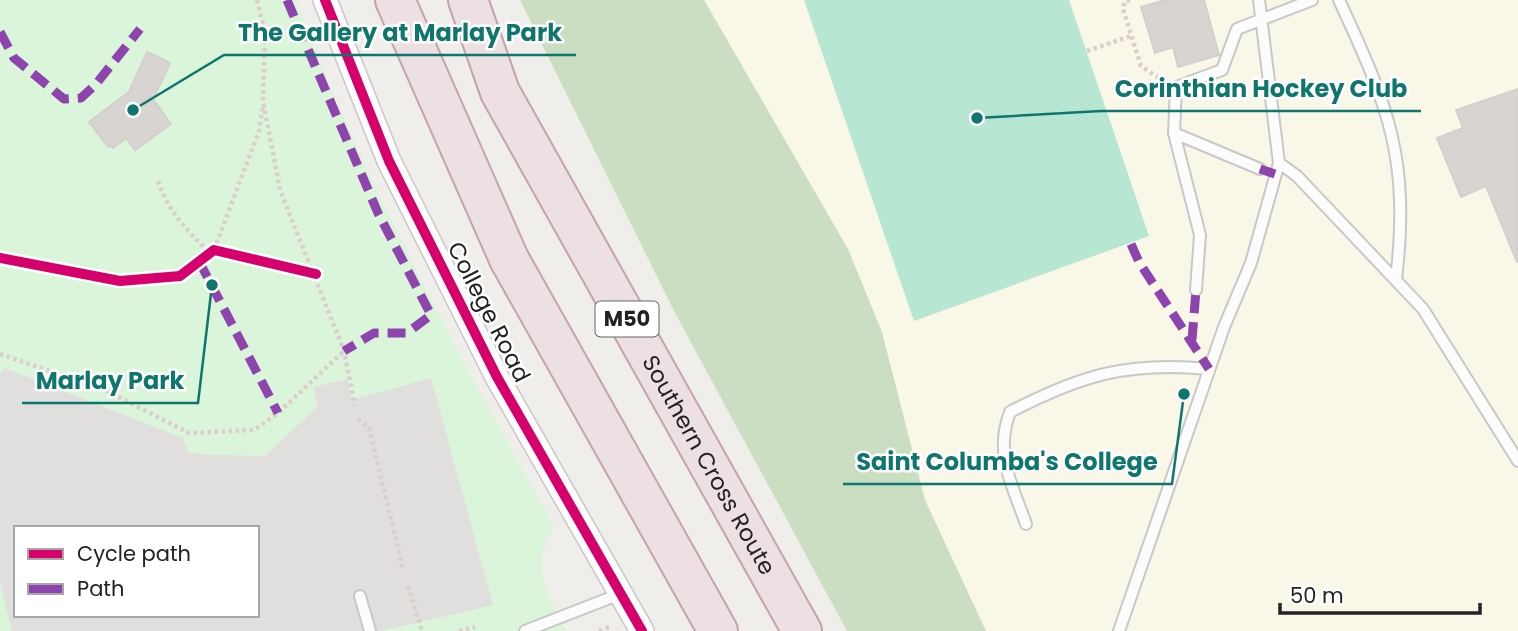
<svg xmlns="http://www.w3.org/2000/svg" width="1518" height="631" font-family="Poppins,sans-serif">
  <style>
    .education { fill: #f8f7e8 }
    .forest { fill: #cbdec1 }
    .park { fill: #daf5da; fill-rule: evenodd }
    .pitch { fill: #b7e6d2 }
    .parking { fill: #e0dfde; fill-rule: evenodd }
    .building { fill: #d7d4d2; stroke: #d3d0cc; stroke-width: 2 }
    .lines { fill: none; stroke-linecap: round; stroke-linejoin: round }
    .lane-casing { stroke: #c9c8c7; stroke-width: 14 }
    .street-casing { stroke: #c9c8c7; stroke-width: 26 }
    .highway-casing { stroke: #c5a2ac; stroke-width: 42 }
    .path { stroke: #dccecd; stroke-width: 4.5; stroke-dasharray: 3.5 3.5; stroke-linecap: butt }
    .lane { stroke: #fdfcfc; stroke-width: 10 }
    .street { stroke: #fdfcfc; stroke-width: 23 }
    .highway { stroke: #ece0e2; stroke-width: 38 }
    .quiet { stroke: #8e44ad; stroke-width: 9; stroke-dasharray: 18 9; stroke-linecap: butt }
    .cycleway-casing { stroke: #fff; stroke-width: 15 }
    .cycleway { stroke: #d6006c; stroke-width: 10 }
    .labels { text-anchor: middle; stroke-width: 5; stroke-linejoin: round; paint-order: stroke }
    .shield { fill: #fff; stroke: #646464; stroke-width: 2 }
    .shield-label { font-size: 21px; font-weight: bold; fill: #222 }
    .street-label { font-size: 23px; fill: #222; stroke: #fff }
    .leader { fill: none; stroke: #0f766e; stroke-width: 2.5 }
    .callout-dot { fill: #0f766e; stroke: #fff; stroke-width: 2.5 }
    .callout-label { font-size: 24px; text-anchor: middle; font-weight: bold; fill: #0f766e; stroke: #fff; stroke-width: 5; stroke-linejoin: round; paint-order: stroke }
  </style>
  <rect width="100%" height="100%" fill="#f0eeeb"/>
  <path class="education" d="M 609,0 L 1518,0 L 1518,631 L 977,631 Z"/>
  <path class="forest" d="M 520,0 L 704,0 L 848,249 L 882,332 L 925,500 L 986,631 L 847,631 L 674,311 Z"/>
  <path class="park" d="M 0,0 L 296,0 C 364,183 459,355 554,526 C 529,568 547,590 566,631 L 0,631 ZM 16,528 L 257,528 L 257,615 L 16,615 Z"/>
  <path class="pitch" d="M 804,0 L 1069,0 L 1149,236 L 914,321 Z"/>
  <path class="parking" d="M 5,368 L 183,438 L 188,452 L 206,455 L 265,456 L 317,407 L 314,387 L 347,379 L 352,400 L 431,378 L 493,605 L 381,631 L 12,631 L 0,582 L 0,373 ZM 16,528 L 257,528 L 257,615 L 16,615 Z"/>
  <path class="building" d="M 1165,0 L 1204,0 L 1219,55 L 1178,67 L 1173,47 L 1155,53 L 1141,7 Z
    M 147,52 L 170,63 L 153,99 L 171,124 L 135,150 L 126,138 L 113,148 L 111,145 L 108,147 L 89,122 L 129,92 Z
    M 1518,89 L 1518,262 L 1517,262 L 1486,186 L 1461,197 L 1437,138 L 1463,128 L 1456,110 Z"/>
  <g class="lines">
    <g class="lane-casing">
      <path id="lane" d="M 1339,0 C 1389,108 1410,158 1396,280
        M 1174,133 L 1260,169
        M 1279,163 L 1297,176 L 1423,309 L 1518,461
        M 1196,290 L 1200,235 L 1174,133 L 1176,87 L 1222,70 L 1237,29 L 1312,0
        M 1026,524 C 1012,484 994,454 1010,412 C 1081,375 1129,361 1209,369
        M 360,596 L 370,631
        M 525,631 L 620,594
        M 1119,631 L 1224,327 L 1251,263 L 1279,163 L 1259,0"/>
    </g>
    <g class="street-casing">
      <path id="street" d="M 325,0 L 389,161 L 497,377 L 642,631"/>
    </g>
    <g class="highway-casing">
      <g id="highway">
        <path d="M 395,0 L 509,259 L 718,631"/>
        <path id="s1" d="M 468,0 L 500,92 L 802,631"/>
      </g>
    </g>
    <path class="path" d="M 257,0 L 265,33 L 263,101 L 280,190 L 344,351 L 355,405
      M 1130,0 L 1125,1 L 1123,9 L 1141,66 L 1163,81
      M 1087,51 L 1131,36
      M 158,181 C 168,211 187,231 210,253
      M 214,250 L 259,131 L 263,105
      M 0,258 L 120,281 L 180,276 L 214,250 L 315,274
      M 0,354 L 103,389 L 189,433 L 254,430 L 278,413 L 344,351
      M 358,419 L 369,428 L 403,568
      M 408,586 L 422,631
      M 459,631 L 475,627
      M 599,631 L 612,626"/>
    <use href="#lane" class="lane"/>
    <use href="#street" class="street"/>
    <use href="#highway" class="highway"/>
    <path class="quiet" d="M 287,0 L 378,213 L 431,315 L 407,333 L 374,333 L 344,351
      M 0,32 L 14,58 L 64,99 L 81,98 L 96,84 L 140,29
      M 1260,169 L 1275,174
      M 1131,244 L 1139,262 L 1209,369
      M 199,261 L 278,413
      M 1192,340 L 1196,290"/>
    <g class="cycleway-casing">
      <path id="cycleway" d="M 325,0 L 389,161 L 497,377 L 642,631
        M 0,258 L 120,281 L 180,276 L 214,250 L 316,274"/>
    </g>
    <use href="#cycleway" class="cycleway"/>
  </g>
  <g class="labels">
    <rect class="shield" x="595.5" y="301.5" width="63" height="35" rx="5"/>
    <g class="shield-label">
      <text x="627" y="326">M50</text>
    </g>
    <g class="street-label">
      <text transform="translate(489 312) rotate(63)" y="8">College Road</text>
      <text dy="8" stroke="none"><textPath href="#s1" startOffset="525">Southern Cross Route</textPath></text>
    </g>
  </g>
  <path class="leader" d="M133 110L224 55H576M977 118L1101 111H1421M212 285L198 403H22M1184 394L1172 484H843"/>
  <g class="callout-dot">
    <circle cx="133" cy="110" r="7"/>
    <circle cx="977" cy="118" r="7"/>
    <circle cx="212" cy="285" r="7"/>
    <circle cx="1184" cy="394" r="7"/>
  </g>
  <g class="callout-label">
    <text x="400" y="41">The Gallery at Marlay Park</text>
    <text x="1261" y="97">Corinthian Hockey Club</text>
    <text x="110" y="389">Marlay Park</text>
    <text x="1007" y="470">Saint Columba's College</text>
  </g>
  <rect x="14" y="526" width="245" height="91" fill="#ffffff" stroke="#a7a7a7" stroke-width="2"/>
  <rect x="28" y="549" width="35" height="10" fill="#d6006c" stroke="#a7a7a7" stroke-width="2"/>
  <text x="77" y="561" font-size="21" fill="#222222">Cycle path</text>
  <rect x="28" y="584" width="35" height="10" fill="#8e44ad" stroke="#a7a7a7" stroke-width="2"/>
  <text x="77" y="596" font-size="21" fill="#222222">Path</text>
  <path d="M1280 603v10h200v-10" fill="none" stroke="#222222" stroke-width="3.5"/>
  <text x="1290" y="603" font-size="21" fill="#222222" stroke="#ffffff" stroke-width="5" paint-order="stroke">50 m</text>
</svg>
